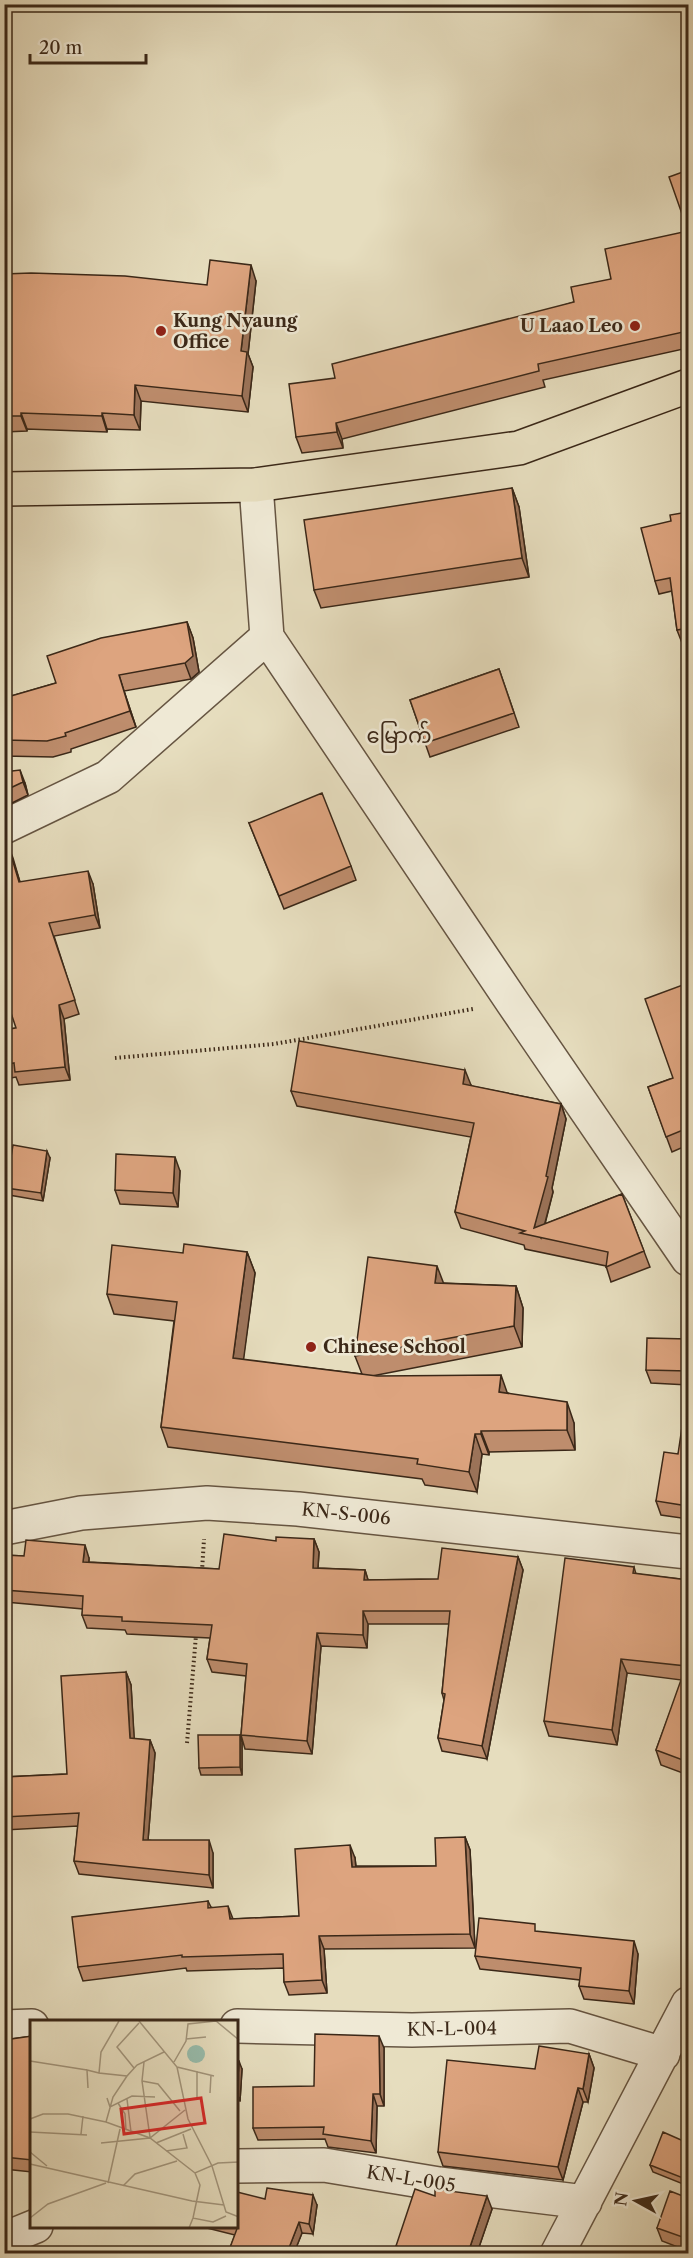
<svg xmlns="http://www.w3.org/2000/svg" width="693" height="2258" font-family="'Libre Caslon Text','Noto Sans Myanmar',serif">
  <style>
    .lines { fill: none; stroke-linecap: round; stroke-linejoin: round }
    .minor-casing { stroke: #665542; stroke-width: 36 }
    .trunk-casing { stroke: #3b2818; stroke-width: 36 }
    .path { stroke: #3b2818; stroke-width: 4; stroke-dasharray: 1.5 3; stroke-linecap: butt }
    .minor { stroke: #efe9d5; stroke-width: 33 }
    .trunk { stroke: #e6ddbe; stroke-width: 33 }
    .wall { fill: #be8d6d; stroke: #3b2818; stroke-width: 1.5 }
    .shaded-wall { fill: #9b7359; stroke: #3b2818; stroke-width: 1.5 }
    .building { fill: #dda47f; stroke: #3b2818; stroke-width: 1.5 }
    .poi-dot { fill: #8f2418; stroke: #efe9d5; stroke-width: 2 }
    .labels { text-anchor: middle; stroke-width: 5; stroke-linejoin: round; paint-order: stroke }
    .poi-label { font-size: 18px; font-weight: bold; fill: #3b2818; stroke: #efe9d5; text-anchor: start }
    .street-label { font-size: 18px; fill: #3b2818; stroke: #efe9d5 }
    .quarter-label { font-size: 21px; fill: #3b2818; stroke: #efe9d5 }
    .inset-road { fill: none; stroke: #a2957c; stroke-width: 1.5 }
    .view { fill: #d62828; fill-opacity: 0.15; stroke: #d62828; stroke-width: 3 }
    .inset-edge { fill: none; stroke: #3b2818; stroke-width: 3 }
  </style>
  <rect width="100%" height="100%" fill="#e6ddbe"/>
  <filter id="stains"><feTurbulence type="fractalNoise" baseFrequency=".00333" numOctaves="4"/><feColorMatrix values="0 0 0 0 .2 0 0 0 0 .09 0 0 0 0 .02 0 0 0 .5 -.17"/></filter>
  <radialGradient id="worn" r=".72"><stop offset=".6" stop-color="#630" stop-opacity="0"/><stop offset="1" stop-color="#630" stop-opacity=".3"/></radialGradient>
  <g class="lines">
    <g class="minor-casing">
      <path id="minor" d="M 256,485 L 267,637 L 513,1003 L 688,1259
        M 4,827 L 108,777 L 267,637
        M 4,1528 L 81,1513 L 207,1503 L 298,1509 L 688,1552
        M 237,2026 L 412,2030 L 570,2026 L 663,2054
        M 4,2027 L 32,2026
        M 237,2166 L 324,2165 L 439,2184 L 585,2202
        M 4,2239 L 36,2226
        M 557,2254 L 688,2004"/>
    </g>
    <g class="trunk-casing">
      <path id="trunk" d="M 4,489 L 256,485 L 519,448 L 688,386"/>
    </g>
    <path class="path" d="M 115,1058 L 274,1044 L 473,1009
      M 202,1571 L 204,1539
      M 187,1743 L 196,1635"/>
    <use href="#minor" class="minor"/>
    <use href="#trunk" class="trunk"/>
  </g>
  <path class="wall" d="M 688,170 L 688,348 L 543,380 L 545,387 L 342,439 L 343,448 L 302,453 L 296,437 L 335,378 L 574,302 L 688,231 Z
    M 4,274 L 207,285 L 256,281 L 248,354 L 253,367 L 248,412 L 141,401 L 140,430 L 107,429 L 107,432 L 27,429 L 27,431 L 4,432 Z
    M 512,488 L 519,507 L 529,577 L 321,608 L 314,590 Z
    M 688,512 L 688,642 L 682,643 L 677,630 L 672,591 L 659,594 L 655,581 L 671,521 Z
    M 187,622 L 193,638 L 199,672 L 191,679 L 124,691 L 136,727 L 71,749 L 71,752 L 53,757 L 4,756 L 4,698 L 56,683 Z
    M 499,669 L 519,727 L 430,757 L 410,700 Z
    M 4,772 L 25,783 L 28,795 L 4,807 Z
    M 249,823 L 351,866 L 356,880 L 284,909 Z
    M 8,845 L 20,882 L 93,884 L 100,928 L 54,936 L 79,1014 L 64,1019 L 70,1080 L 19,1085 L 16,1077 L 4,1079 L 4,1030 L 16,1028 Z
    M 688,983 L 688,1145 L 672,1152 L 648,1087 L 673,1078 Z
    M 471,1085 L 471,1086 L 561,1104 L 566,1119 L 552,1188 L 553,1192 L 545,1224 L 622,1194 L 650,1267 L 611,1282 L 606,1266 L 525,1249 L 524,1245 L 461,1228 L 455,1212 L 471,1137 L 297,1106 L 291,1091 Z
    M 50,1158 L 43,1201 L 9,1195 L 6,1188 Z
    M 180,1171 L 178,1207 L 120,1204 L 115,1190 Z
    M 247,1252 L 255,1273 L 243,1360 L 362,1374 L 355,1356 L 443,1283 L 516,1286 L 523,1308 L 522,1347 L 372,1376 L 508,1393 L 574,1423 L 575,1450 L 489,1452 L 489,1455 L 482,1454 L 477,1492 L 425,1485 L 422,1479 L 168,1447 L 161,1427 L 174,1321 L 114,1314 L 107,1294 L 183,1253 Z
    M 688,1339 L 688,1385 L 651,1383 L 646,1370 Z
    M 688,1428 L 688,1519 L 661,1515 L 656,1501 L 678,1454 Z
    M 314,1539 L 319,1552 L 318,1568 L 365,1570 L 368,1580 L 438,1579 L 518,1557 L 523,1570 L 487,1759 L 442,1751 L 438,1738 L 444,1700 L 442,1693 L 449,1624 L 368,1624 L 367,1648 L 321,1646 L 312,1754 L 245,1749 L 241,1735 L 246,1676 L 212,1672 L 207,1659 L 210,1638 L 127,1634 L 125,1630 L 87,1628 L 82,1615 L 83,1609 L 5,1602 L 4,1601 L 4,1555 L 24,1556 L 89,1558 L 89,1562 L 219,1569 L 276,1541 Z
    M 634,1567 L 636,1574 L 688,1580 L 688,1775 L 661,1765 L 656,1750 L 682,1680 L 627,1673 L 617,1745 L 549,1736 L 544,1721 Z
    M 126,1672 L 131,1685 L 134,1739 L 150,1740 L 155,1753 L 148,1840 L 213,1853 L 213,1888 L 79,1874 L 74,1861 L 78,1826 L 4,1830 L 4,1777 L 67,1774 Z
    M 240,1735 L 242,1742 L 242,1775 L 201,1775 L 199,1768 Z
    M 465,1837 L 470,1850 L 475,1948 L 324,1949 L 327,1993 L 289,1995 L 284,1982 L 284,1968 L 187,1971 L 186,1968 L 83,1981 L 78,1967 L 208,1901 L 211,1907 L 233,1919 L 299,1916 L 355,1858 L 356,1866 L 436,1866 Z
    M 538,1932 L 638,1954 L 634,2004 L 584,1999 L 579,1986 L 580,1980 L 480,1969 L 475,1956 Z
    M 32,2036 L 32,2172 L 4,2169 L 4,2040 Z
    M 384,2048 L 384,2106 L 377,2106 L 376,2153 L 328,2147 L 325,2139 L 258,2140 L 253,2128 L 314,2086 Z
    M 589,2054 L 594,2068 L 588,2102 L 583,2102 L 563,2180 L 443,2166 L 438,2152 L 535,2069 Z
    M 237,2061 L 242,2069 L 240,2101 L 237,2100 Z
    M 688,2143 L 688,2186 L 653,2172 L 650,2165 Z
    M 435,2196 L 492,2209 L 477,2253 L 398,2253 L 396,2246 Z
    M 688,2198 L 688,2251 L 662,2241 L 657,2228 Z
    M 265,2199 L 317,2205 L 313,2234 L 302,2233 L 294,2253 L 228,2253 L 235,2235 L 199,2226 L 237,2226 Z"/>
  <path class="shaded-wall" d="M 251,265 L 256,281 L 248,354 L 253,367 L 248,412 L 242,396 L 241,351 Z
    M 135,385 L 141,401 L 140,430 L 134,415 Z
    M 21,413 L 27,429 L 27,431 L 21,416 Z
    M 102,413 L 107,429 L 107,432 L 102,416 Z
    M 336,423 L 342,439 L 343,448 L 337,432 Z
    M 512,488 L 519,507 L 529,577 L 522,558 Z
    M 187,622 L 193,638 L 199,672 L 191,679 L 185,663 Z
    M 119,675 L 124,691 L 136,727 L 130,711 Z
    M 20,770 L 25,783 L 28,795 L 23,782 Z
    M 8,845 L 13,858 L 24,896 L 19,882 Z
    M 88,871 L 93,884 L 100,928 L 95,915 Z
    M 59,1005 L 64,1019 L 70,1080 L 65,1067 Z
    M 465,1070 L 471,1085 L 469,1100 L 463,1084 Z
    M 561,1104 L 566,1119 L 552,1188 L 553,1192 L 541,1238 L 534,1228 Z
    M 47,1151 L 50,1158 L 43,1201 L 41,1193 Z
    M 175,1157 L 180,1171 L 178,1207 L 173,1193 Z
    M 247,1252 L 255,1273 L 241,1379 L 233,1358 Z
    M 437,1266 L 445,1287 L 435,1283 Z
    M 516,1286 L 523,1308 L 522,1347 L 514,1326 Z
    M 501,1375 L 508,1395 L 499,1392 Z
    M 567,1402 L 574,1423 L 575,1450 L 567,1430 Z
    M 481,1431 L 489,1452 L 489,1455 L 481,1434 Z
    M 475,1434 L 482,1454 L 477,1492 L 469,1472 Z
    M 314,1539 L 319,1552 L 317,1581 L 313,1568 Z
    M 85,1545 L 89,1558 L 88,1575 L 83,1562 Z
    M 518,1557 L 523,1570 L 487,1759 L 482,1746 Z
    M 365,1570 L 369,1583 L 364,1580 Z
    M 363,1611 L 368,1624 L 367,1648 L 363,1635 Z
    M 317,1633 L 321,1646 L 312,1754 L 307,1741 Z
    M 621,1659 L 627,1673 L 617,1745 L 612,1730 Z
    M 126,1672 L 131,1685 L 135,1751 L 130,1738 Z
    M 240,1735 L 242,1742 L 242,1775 L 240,1767 Z
    M 150,1740 L 155,1753 L 147,1853 L 143,1840 Z
    M 465,1837 L 470,1850 L 475,1948 L 470,1934 Z
    M 209,1840 L 213,1853 L 213,1888 L 209,1875 Z
    M 350,1845 L 355,1858 L 357,1880 L 352,1867 Z
    M 228,1906 L 233,1919 L 230,1919 Z
    M 319,1936 L 324,1949 L 327,1993 L 322,1980 Z
    M 634,1941 L 638,1954 L 634,2004 L 629,1991 Z
    M 379,2036 L 384,2048 L 384,2106 L 380,2094 Z
    M 589,2054 L 594,2068 L 588,2102 L 583,2089 Z
    M 239,2061 L 242,2069 L 240,2101 L 237,2093 Z
    M 578,2088 L 583,2102 L 563,2180 L 558,2167 Z
    M 373,2094 L 377,2106 L 376,2153 L 371,2141 Z
    M 313,2195 L 317,2205 L 313,2234 L 309,2224 Z
    M 487,2196 L 492,2209 L 477,2253 L 468,2253 Z
    M 299,2222 L 302,2233 L 294,2253 L 287,2253 Z"/>
  <path class="building" d="M 688,170 L 688,331 L 538,364 L 539,371 L 336,423 L 337,432 L 296,437 L 289,384 L 335,378 L 332,364 L 574,302 L 571,287 L 611,279 L 605,249 L 688,231 L 669,177 Z
    M 210,260 L 251,265 L 241,351 L 247,352 L 242,396 L 135,385 L 134,415 L 102,413 L 102,416 L 21,413 L 21,416 L 4,416 L 4,274 L 31,273 L 125,276 L 207,285 Z
    M 512,488 L 522,558 L 314,590 L 304,520 Z
    M 688,512 L 688,628 L 677,630 L 670,578 L 655,581 L 641,528 L 671,521 L 670,515 Z
    M 187,622 L 193,656 L 185,663 L 119,675 L 130,711 L 65,733 L 66,736 L 47,741 L 4,740 L 4,698 L 56,683 L 47,656 L 101,638 Z
    M 499,669 L 514,713 L 425,743 L 410,700 Z
    M 20,770 L 23,782 L 4,791 L 4,772 Z
    M 322,793 L 351,866 L 279,896 L 249,823 Z
    M 8,845 L 19,882 L 88,871 L 95,915 L 49,923 L 75,1000 L 59,1005 L 65,1067 L 15,1072 L 14,1063 L 4,1065 L 4,1030 L 16,1028 L 4,992 L 4,846 Z
    M 688,983 L 688,1128 L 666,1137 L 648,1087 L 673,1078 L 645,999 Z
    M 299,1041 L 465,1070 L 463,1084 L 561,1104 L 546,1176 L 548,1177 L 534,1228 L 622,1194 L 644,1251 L 606,1267 L 608,1252 L 520,1233 L 525,1231 L 455,1212 L 474,1123 L 291,1091 Z
    M 13,1145 L 47,1151 L 41,1193 L 6,1188 Z
    M 116,1154 L 175,1157 L 173,1193 L 115,1190 Z
    M 184,1244 L 247,1252 L 233,1358 L 377,1376 L 501,1375 L 499,1392 L 567,1402 L 567,1430 L 481,1431 L 481,1434 L 475,1434 L 469,1472 L 417,1464 L 418,1459 L 161,1427 L 177,1302 L 107,1294 L 112,1245 L 183,1253 Z
    M 368,1257 L 437,1266 L 435,1283 L 516,1286 L 514,1326 L 355,1356 Z
    M 647,1338 L 688,1339 L 688,1371 L 646,1370 Z
    M 682,1427 L 688,1428 L 688,1506 L 656,1501 L 664,1452 L 678,1454 Z
    M 224,1534 L 276,1541 L 276,1537 L 314,1539 L 313,1568 L 365,1570 L 364,1580 L 438,1579 L 442,1548 L 518,1557 L 482,1746 L 438,1738 L 445,1694 L 442,1693 L 450,1611 L 363,1611 L 363,1635 L 317,1633 L 307,1741 L 241,1735 L 247,1664 L 207,1659 L 212,1625 L 122,1621 L 122,1617 L 82,1615 L 83,1596 L 4,1590 L 4,1555 L 24,1556 L 26,1540 L 85,1545 L 83,1562 L 219,1569 Z
    M 565,1558 L 634,1567 L 633,1573 L 688,1580 L 688,1762 L 656,1750 L 686,1666 L 621,1659 L 612,1730 L 544,1721 Z
    M 126,1672 L 130,1738 L 150,1740 L 143,1840 L 209,1840 L 209,1875 L 74,1861 L 79,1813 L 4,1817 L 4,1777 L 67,1774 L 61,1676 Z
    M 198,1735 L 240,1735 L 240,1767 L 199,1768 Z
    M 465,1837 L 470,1934 L 319,1936 L 322,1980 L 284,1982 L 283,1954 L 182,1957 L 182,1955 L 78,1967 L 72,1917 L 208,1901 L 208,1908 L 228,1906 L 230,1919 L 299,1916 L 295,1849 L 350,1845 L 352,1867 L 436,1866 L 435,1838 Z
    M 479,1918 L 535,1924 L 535,1931 L 634,1941 L 629,1991 L 579,1986 L 581,1968 L 475,1956 Z
    M 315,2034 L 379,2036 L 380,2094 L 373,2094 L 371,2141 L 323,2134 L 324,2127 L 253,2128 L 253,2087 L 314,2086 Z
    M 32,2036 L 32,2160 L 4,2157 L 4,2040 Z
    M 539,2046 L 589,2054 L 583,2089 L 578,2088 L 558,2167 L 438,2152 L 447,2060 L 535,2069 Z
    M 237,2061 L 239,2061 L 237,2093 Z
    M 663,2132 L 688,2143 L 688,2180 L 650,2165 Z
    M 267,2188 L 313,2195 L 309,2224 L 299,2222 L 287,2253 L 228,2253 L 238,2226 L 237,2226 L 237,2192 L 265,2199 Z
    M 415,2189 L 435,2196 L 435,2189 L 487,2196 L 468,2253 L 418,2253 L 396,2246 Z
    M 670,2191 L 688,2198 L 688,2239 L 657,2228 Z"/>
  <g class="poi-dot">
    <circle cx="635" cy="326" r="6"/>
    <circle cx="161" cy="331" r="6"/>
    <circle cx="311" cy="1347" r="6"/>
  </g>
  <g class="labels">
    <g class="poi-label">
      <text x="173" y="327">Kung Nyaung<tspan x="173" dy="21">Office</tspan></text>
      <text x="623" y="332" text-anchor="end">U Laao Leo</text>
      <text x="323" y="1353">Chinese School</text>
    </g>
    <g class="street-label">
      <text transform="translate(346 1514) rotate(6)" y="6">KN-S-006</text>
      <text transform="translate(452 2029) rotate(-1)" y="6">KN-L-004</text>
      <text transform="translate(411 2179) rotate(9)" y="6">KN-L-005</text>
    </g>
    <g class="quarter-label">
      <text x="399" y="743">မြောက်</text>
    </g>
  </g>
  <g transform="translate(30 2020)">
    <rect width="208" height="208" fill="#e6ddbe"/>
    <path d="M157 34a9 9 0 1 1 18 0a9 9 0 1 1-18 0Z" fill="#97bdad"/>
    <path class="inset-road" d="M 89,1 L 71,32 L 69,53 L 97,56M 109,1 L 147,47 L 158,99 L 182,146 L 196,192 L 209,197M 156,19 L 176,17M 0,41 L 57,50M 114,42 L 112,61 L 120,117M 144,42 L 156,21 L 158,4 L 186,1 L 209,20M 147,47 L 184,56M 104,48 L 87,27 L 109,3M 112,61 L 128,64 L 150,91M 58,68 L 57,50 L 69,53M 180,73 L 181,55M 77,78 L 80,87 L 102,76 L 125,77M 97,79 L 101,112M 167,79 L 167,51M 88,83 L 95,94 L 96,110M 0,99 L 13,94 L 38,94 L 76,102 L 120,118 L 165,153 L 188,143 L 209,142M 76,102 L 83,77 L 97,56 L 107,45 L 134,32M 0,112 L 57,115M 51,114 L 53,96M 71,123 L 120,118 L 155,90M 126,123 L 161,109M 136,131 L 157,128 L 153,114M 0,132 L 17,146M 0,144 L 162,181 L 194,185M 78,163 L 90,109M 93,166 L 105,154 L 147,141M 0,198 L 18,184 L 76,163M 163,198 L 170,165 L 165,153M 159,208 L 163,198 L 183,202 L 196,196"/>
    <path class="view" d="M 171,78 L 175,103 L 94,114 L 91,89 Z"/>
    <rect width="208" height="208" class="inset-edge"/>
  </g>
  <rect width="693" height="2258" fill="none" stroke="#e6ddbe" stroke-width="24"/>
  <rect x="6" y="6" width="681" height="2246" fill="none" stroke="#3b2818" stroke-width="3"/>
  <rect x="12" y="12" width="669" height="2234" fill="none" stroke="#3b2818" stroke-width="1.5"/>
  <g transform="translate(636 2201) rotate(278)" stroke="#efe9d5" stroke-width="4.5" paint-order="stroke">
  <path d="M0-4.5L10 22L0 15L-10 22Z" fill="#3b2818"/>
  <text y="-9" font-size="16" font-weight="bold" text-anchor="middle" fill="#3b2818">N</text>
  </g>
  <path d="M30 54v9h116v-9" fill="none" stroke="#3b2818" stroke-width="3"/>
  <text x="39" y="54" font-size="18" fill="#3b2818" stroke="#efe9d5" stroke-width="4.5" paint-order="stroke">20 m</text>
  <rect width="100%" height="100%" filter="url(#stains)"/>
  <rect width="100%" height="100%" fill="url(#worn)"/>
</svg>
